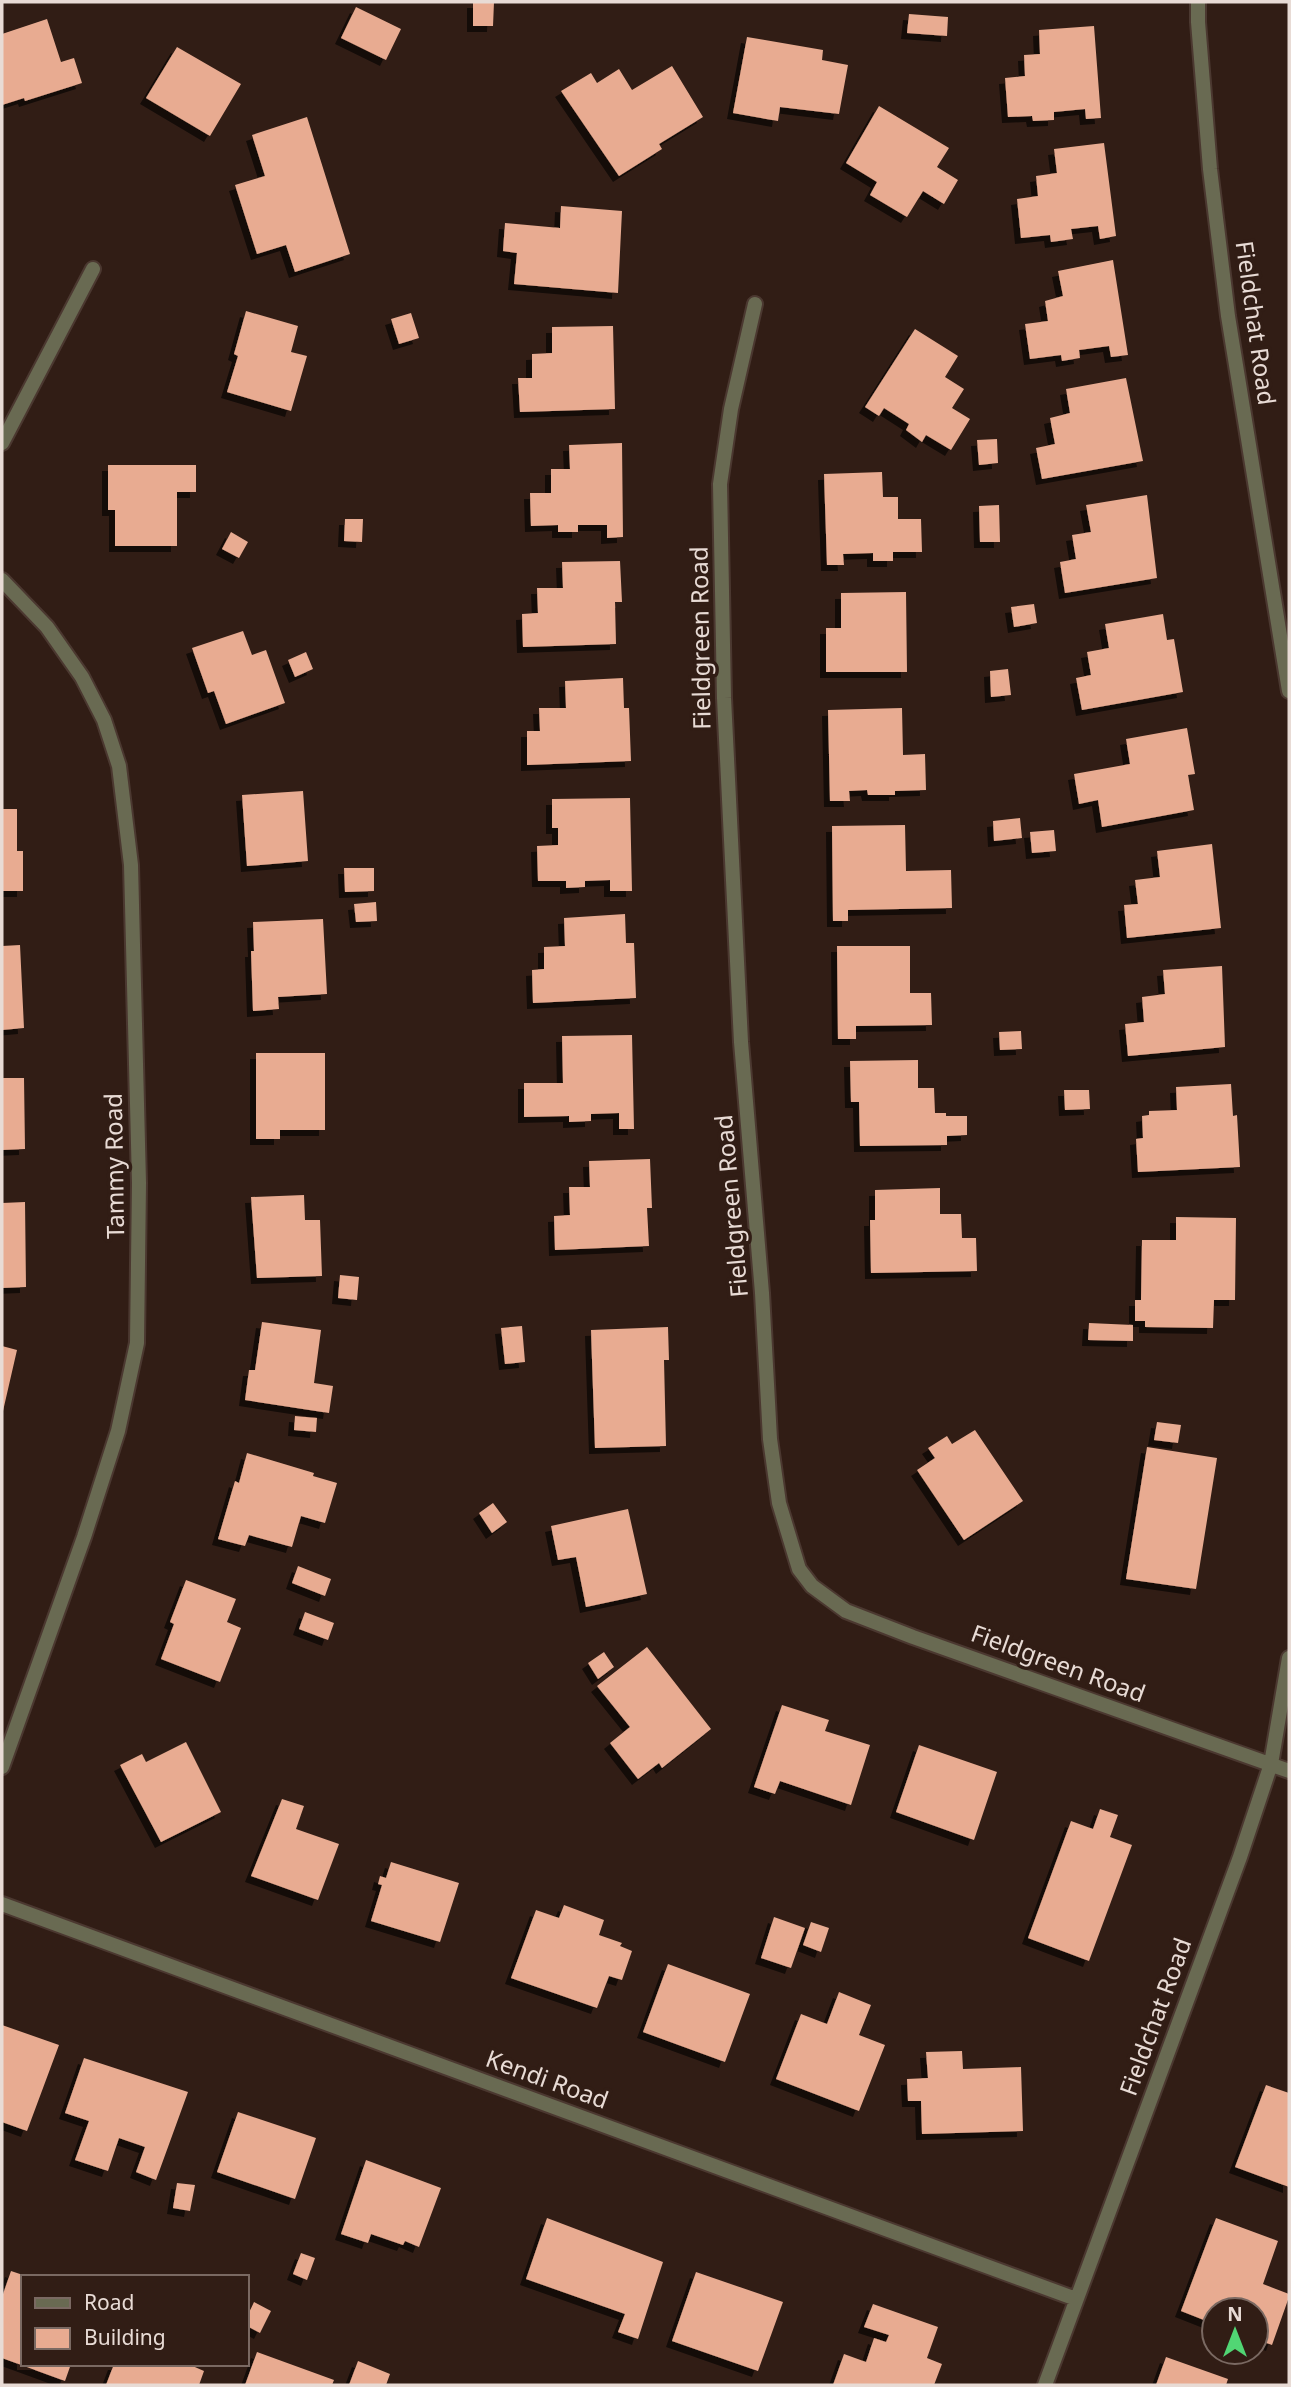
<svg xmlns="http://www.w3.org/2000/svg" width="1291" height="2387" font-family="'Noto Sans',sans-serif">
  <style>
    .building { fill: #e8ab91; filter: url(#shadow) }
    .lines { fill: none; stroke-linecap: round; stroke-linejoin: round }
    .street-casing { stroke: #4b3830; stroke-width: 18 }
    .street { stroke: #696a52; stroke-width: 14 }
    .labels { text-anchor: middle; stroke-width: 7; stroke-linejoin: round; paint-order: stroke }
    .street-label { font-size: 24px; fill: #e8dbd5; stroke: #311d15 }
  </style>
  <defs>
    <filter id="shadow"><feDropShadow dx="-6" dy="6" stdDeviation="0" flood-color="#0009"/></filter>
  </defs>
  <rect width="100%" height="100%" fill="#311d15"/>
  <path class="building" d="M 473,2 L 494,2 L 493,26 L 473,26 Z
    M 356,7 L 401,29 L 386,60 L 341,38 Z
    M 909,14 L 948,17 L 947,36 L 907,33 Z
    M 47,19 L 61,62 L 74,58 L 82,83 L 25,101 L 24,98 L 2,105 L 2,34 Z
    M 1094,26 L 1101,118 L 1086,119 L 1085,109 L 1054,112 L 1054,120 L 1033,121 L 1032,116 L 1008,117 L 1005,78 L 1025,76 L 1024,55 L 1040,54 L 1039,30 Z
    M 747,37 L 823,50 L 822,60 L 848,65 L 839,114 L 780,107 L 778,121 L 733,113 Z
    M 177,47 L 241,84 L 210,136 L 146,98 Z
    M 672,66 L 703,117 L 659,144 L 662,149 L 619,176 L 561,91 L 591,73 L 597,83 L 619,69 L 632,90 Z
    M 879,106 L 949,148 L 937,167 L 958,180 L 944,204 L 923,191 L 907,217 L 870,195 L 877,182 L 846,163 Z
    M 307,117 L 350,254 L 295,272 L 286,245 L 257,254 L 235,185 L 265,176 L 252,135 Z
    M 1104,143 L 1116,236 L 1100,239 L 1098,226 L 1071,229 L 1073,239 L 1051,242 L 1050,235 L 1021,238 L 1017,199 L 1038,196 L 1036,176 L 1057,173 L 1054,149 Z
    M 561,206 L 622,211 L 618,293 L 514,284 L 517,253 L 503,251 L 505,223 L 560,228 Z
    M 1113,260 L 1128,355 L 1111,357 L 1109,346 L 1079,350 L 1080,358 L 1062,361 L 1061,355 L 1030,359 L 1025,324 L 1048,321 L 1045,301 L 1063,296 L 1058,271 Z
    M 246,311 L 298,326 L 291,352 L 307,356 L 291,411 L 227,392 L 238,356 L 234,354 Z
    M 411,313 L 419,338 L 399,344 L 391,319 Z
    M 613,326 L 615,409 L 520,412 L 518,378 L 532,378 L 532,354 L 552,353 L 552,327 Z
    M 915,329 L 958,356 L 945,377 L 964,389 L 952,408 L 970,419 L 951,450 L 926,435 L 922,442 L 906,430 L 909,424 L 884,408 L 879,416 L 865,407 Z
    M 1126,378 L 1143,461 L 1042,479 L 1036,448 L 1055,444 L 1050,418 L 1070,413 L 1066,389 Z
    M 997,439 L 998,463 L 979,465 L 977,440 Z
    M 622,443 L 623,537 L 607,538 L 607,525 L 578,525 L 578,532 L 558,532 L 558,525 L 531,526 L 530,493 L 551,493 L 551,469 L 570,469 L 569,445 Z
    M 108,465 L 196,465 L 196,492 L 177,492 L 177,546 L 115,546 L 115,510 L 108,510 Z
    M 882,472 L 883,497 L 898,497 L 898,519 L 921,519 L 922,552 L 893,552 L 893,561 L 873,561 L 873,553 L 843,554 L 844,565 L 827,565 L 824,474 Z
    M 1147,495 L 1157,578 L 1065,593 L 1060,562 L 1076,559 L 1072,535 L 1091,532 L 1086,505 Z
    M 999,505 L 1000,542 L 980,542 L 979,506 Z
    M 345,519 L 363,519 L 362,542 L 344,541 Z
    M 231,532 L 248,542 L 239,558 L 222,549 Z
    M 620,561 L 622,602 L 615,602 L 616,644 L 523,647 L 522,614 L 538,613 L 537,588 L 563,588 L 562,562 Z
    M 906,592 L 907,672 L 826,672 L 826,628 L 841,628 L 841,593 Z
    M 1034,604 L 1037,623 L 1014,627 L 1011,607 Z
    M 1163,614 L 1167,640 L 1174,639 L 1183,692 L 1082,710 L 1076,678 L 1091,675 L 1087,652 L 1109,648 L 1105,624 Z
    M 243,631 L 252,655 L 266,650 L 285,703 L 226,724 L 214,691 L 208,693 L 192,648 Z
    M 306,652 L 313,669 L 295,677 L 288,660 Z
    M 1008,669 L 1011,695 L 991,697 L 990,671 Z
    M 623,678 L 624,708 L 629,708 L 631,761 L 527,765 L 527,731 L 540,731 L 539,708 L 566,708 L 565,681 Z
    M 902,708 L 903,755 L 925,754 L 926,790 L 895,791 L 895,795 L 868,795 L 867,790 L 849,791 L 850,801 L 830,801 L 828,710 Z
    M 1187,728 L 1195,774 L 1188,775 L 1194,810 L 1102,827 L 1098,800 L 1079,804 L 1074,774 L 1130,764 L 1126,739 Z
    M 303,791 L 308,861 L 247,866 L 242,795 Z
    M 630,798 L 632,891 L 610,891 L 610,880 L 585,881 L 585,887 L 566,888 L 566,881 L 538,881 L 537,846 L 558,845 L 558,828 L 552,828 L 552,799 Z
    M 2,809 L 17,809 L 17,851 L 23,851 L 23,891 L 2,891 Z
    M 1020,818 L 1022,838 L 994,841 L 993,821 Z
    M 905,825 L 906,871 L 951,870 L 952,908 L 848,910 L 848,921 L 833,921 L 832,826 Z
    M 1054,830 L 1056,851 L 1032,853 L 1030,832 Z
    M 1212,844 L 1221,928 L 1127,938 L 1124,905 L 1138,904 L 1135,880 L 1160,877 L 1157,851 Z
    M 344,868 L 374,868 L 374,891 L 345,892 Z
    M 376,902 L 377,921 L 356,922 L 354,904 Z
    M 625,914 L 626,943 L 634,943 L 636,998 L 533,1003 L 532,970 L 544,969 L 544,947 L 565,946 L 564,918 Z
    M 323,919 L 327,994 L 278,997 L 279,1009 L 253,1011 L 251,951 L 254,951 L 253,922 Z
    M 20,945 L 24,1028 L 2,1030 L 2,946 Z
    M 837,946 L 910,946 L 910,993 L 931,993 L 932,1025 L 856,1026 L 856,1039 L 838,1039 Z
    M 1222,966 L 1225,1047 L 1128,1056 L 1125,1024 L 1144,1022 L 1142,997 L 1165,994 L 1163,970 Z
    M 1021,1031 L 1022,1049 L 1000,1050 L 999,1032 Z
    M 632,1035 L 634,1129 L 619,1129 L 619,1113 L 591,1114 L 591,1121 L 569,1122 L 569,1116 L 524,1117 L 524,1083 L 563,1083 L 562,1036 Z
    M 256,1053 L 325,1053 L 325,1130 L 280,1130 L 280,1139 L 256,1139 Z
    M 918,1060 L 918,1088 L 934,1088 L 935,1113 L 946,1113 L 946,1116 L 967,1116 L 967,1135 L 947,1136 L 947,1145 L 860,1146 L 859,1102 L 851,1102 L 850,1061 Z
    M 2,1078 L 24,1078 L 25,1149 L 2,1150 Z
    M 1231,1084 L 1233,1116 L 1237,1115 L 1240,1167 L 1138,1172 L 1136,1139 L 1143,1138 L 1142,1116 L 1149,1115 L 1149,1111 L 1177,1110 L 1176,1087 Z
    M 1064,1090 L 1089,1090 L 1090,1109 L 1065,1110 Z
    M 650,1159 L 652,1208 L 647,1208 L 649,1246 L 555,1250 L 554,1216 L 570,1215 L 569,1187 L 590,1187 L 589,1161 Z
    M 940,1188 L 940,1214 L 961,1214 L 962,1238 L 976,1238 L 977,1271 L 871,1273 L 870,1220 L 875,1220 L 875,1190 Z
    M 304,1195 L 305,1220 L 320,1220 L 322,1276 L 257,1278 L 251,1197 Z
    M 25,1202 L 26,1287 L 2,1288 L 2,1203 Z
    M 1176,1217 L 1236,1218 L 1235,1300 L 1214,1300 L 1213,1328 L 1145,1327 L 1145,1321 L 1135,1321 L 1135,1300 L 1141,1300 L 1142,1240 L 1176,1240 Z
    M 340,1275 L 359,1277 L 357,1300 L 338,1298 Z
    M 262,1322 L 321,1330 L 314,1383 L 333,1386 L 329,1413 L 245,1400 L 249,1370 L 255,1370 Z
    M 1089,1323 L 1133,1325 L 1133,1341 L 1088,1340 Z
    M 522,1326 L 525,1362 L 505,1364 L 501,1328 Z
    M 668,1327 L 669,1360 L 664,1360 L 666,1446 L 595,1448 L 591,1330 Z
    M 2,1346 L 17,1350 L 3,1411 L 2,1411 Z
    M 295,1416 L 317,1418 L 316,1432 L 294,1430 Z
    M 1157,1422 L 1181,1425 L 1178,1443 L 1154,1440 Z
    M 975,1430 L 1023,1501 L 964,1540 L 917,1470 L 935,1458 L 928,1448 L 947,1436 L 952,1444 Z
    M 1147,1447 L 1217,1458 L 1196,1589 L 1126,1579 Z
    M 247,1453 L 314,1473 L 313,1476 L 337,1483 L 325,1523 L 301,1516 L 292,1547 L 249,1535 L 245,1546 L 218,1539 L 235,1481 L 239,1483 Z
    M 493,1503 L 507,1522 L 492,1533 L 479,1513 Z
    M 628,1509 L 647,1594 L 586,1607 L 576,1557 L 558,1560 L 551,1526 Z
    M 298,1566 L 331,1579 L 325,1596 L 292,1583 Z
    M 186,1580 L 236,1599 L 227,1622 L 241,1628 L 220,1682 L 161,1659 L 174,1624 L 170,1622 Z
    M 305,1612 L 334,1623 L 328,1640 L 299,1629 Z
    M 647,1647 L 711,1729 L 662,1768 L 659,1763 L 638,1779 L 610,1743 L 630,1727 L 597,1686 Z
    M 604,1652 L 614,1667 L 598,1679 L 588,1663 Z
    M 782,1705 L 829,1720 L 825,1731 L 870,1745 L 851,1805 L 780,1781 L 775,1794 L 754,1787 Z
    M 186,1742 L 221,1812 L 161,1842 L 120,1765 L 142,1754 L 146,1762 Z
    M 919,1745 L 997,1772 L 974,1840 L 896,1812 Z
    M 282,1799 L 304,1806 L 296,1829 L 339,1844 L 318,1900 L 251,1876 Z
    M 1100,1809 L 1118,1815 L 1110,1837 L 1132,1845 L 1089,1961 L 1028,1938 L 1071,1821 L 1093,1829 Z
    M 391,1862 L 459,1883 L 440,1942 L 371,1921 L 382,1885 L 378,1884 L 380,1876 L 386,1878 Z
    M 564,1905 L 604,1920 L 599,1935 L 622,1943 L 620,1946 L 632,1951 L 622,1980 L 609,1976 L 597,2008 L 511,1978 L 536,1910 L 559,1918 Z
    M 774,1917 L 805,1928 L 791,1968 L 761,1958 Z
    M 811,1922 L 829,1928 L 821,1952 L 803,1945 Z
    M 668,1964 L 750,1994 L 725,2062 L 643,2032 Z
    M 839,1992 L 871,2005 L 859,2035 L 885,2045 L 859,2111 L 776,2079 L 801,2014 L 827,2024 Z
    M 2,2025 L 59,2045 L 27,2131 L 2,2122 Z
    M 962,2051 L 963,2069 L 1021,2067 L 1023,2131 L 922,2134 L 921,2101 L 908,2101 L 907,2079 L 928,2078 L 926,2052 Z
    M 84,2058 L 188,2092 L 156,2180 L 136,2172 L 145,2147 L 119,2138 L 108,2171 L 75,2160 L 89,2121 L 65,2113 Z
    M 1266,2085 L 1289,2093 L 1289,2187 L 1235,2167 Z
    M 238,2112 L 316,2138 L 295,2199 L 217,2172 Z
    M 366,2160 L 441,2188 L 419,2247 L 405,2241 L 403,2245 L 371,2234 L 368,2243 L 341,2234 Z
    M 177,2183 L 195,2185 L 190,2211 L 173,2208 Z
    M 547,2218 L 663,2262 L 638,2339 L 618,2332 L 625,2314 L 526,2279 Z
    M 1216,2218 L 1278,2241 L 1263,2284 L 1289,2294 L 1289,2297 L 1272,2345 L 1256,2339 L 1256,2310 L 1214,2310 L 1214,2324 L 1181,2311 Z
    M 301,2253 L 315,2258 L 307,2280 L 293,2274 Z
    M 11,2271 L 23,2275 L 23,2364 L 71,2364 L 65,2381 L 2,2358 L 2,2297 Z
    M 696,2272 L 783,2302 L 758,2371 L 672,2341 Z
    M 254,2302 L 271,2311 L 260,2333 L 247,2326 L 247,2317 Z
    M 873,2304 L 938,2327 L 927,2358 L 942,2364 L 934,2385 L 833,2385 L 844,2354 L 866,2362 L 874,2338 L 886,2342 L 889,2335 L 864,2327 Z
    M 257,2352 L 334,2380 L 332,2385 L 245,2385 Z
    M 1166,2357 L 1228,2379 L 1226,2385 L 1156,2385 Z
    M 358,2361 L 390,2374 L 386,2385 L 349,2385 Z
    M 114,2364 L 188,2364 L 204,2371 L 199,2385 L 106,2385 Z"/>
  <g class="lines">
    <g class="street-casing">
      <path id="street" d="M 1198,2 L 1198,22 L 1210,169 L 1228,316 L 1289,691
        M 755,304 L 731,409 L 720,484 L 724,698 L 741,1042 L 762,1293 L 770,1439 L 779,1503 L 799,1569 L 812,1586 L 846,1611 L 913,1637 L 1289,1771
        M 2,443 L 93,269
        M 2,580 L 47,627 L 82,677 L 104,720 L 119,766 L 131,865 L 139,1183 L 137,1343 L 118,1431 L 84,1537 L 2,1767
        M 2,1904 L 1076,2299
        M 1045,2385 L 1240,1857 L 1271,1764 L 1289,1658"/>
    </g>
    <use href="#street" class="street"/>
  </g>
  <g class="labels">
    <g class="street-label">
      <text transform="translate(1255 323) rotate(82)" y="8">Fieldchat Road</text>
      <text transform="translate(701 638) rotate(-91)" y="8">Fieldgreen Road</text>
      <text transform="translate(115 1166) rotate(-91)" y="8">Tammy Road</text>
      <text transform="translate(732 1206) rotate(-95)" y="8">Fieldgreen Road</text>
      <text transform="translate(1058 1664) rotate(20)" y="8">Fieldgreen Road</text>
      <text transform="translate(1156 2017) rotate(-70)" y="8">Fieldchat Road</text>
      <text transform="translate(547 2080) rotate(20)" y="8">Kendi Road</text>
    </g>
  </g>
  <rect width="1291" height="2387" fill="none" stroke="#e8dbd5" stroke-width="7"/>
  <rect x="21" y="2275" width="228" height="91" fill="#311d15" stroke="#7a6962" stroke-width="2"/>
  <rect x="35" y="2298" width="35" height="10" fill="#696a52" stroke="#7a6962" stroke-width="2"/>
  <text x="84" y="2310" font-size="21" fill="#e8dbd5">Road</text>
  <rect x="35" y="2328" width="35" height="21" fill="#e8ab91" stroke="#7a6962" stroke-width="2"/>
  <text x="84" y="2345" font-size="21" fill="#e8dbd5">Building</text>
  <g transform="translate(1235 2331)"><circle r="33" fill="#311d15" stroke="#7a6962" stroke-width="2"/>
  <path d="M0-5L12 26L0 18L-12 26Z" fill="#51d674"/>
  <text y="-10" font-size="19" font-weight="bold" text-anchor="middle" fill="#e8dbd5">N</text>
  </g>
</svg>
